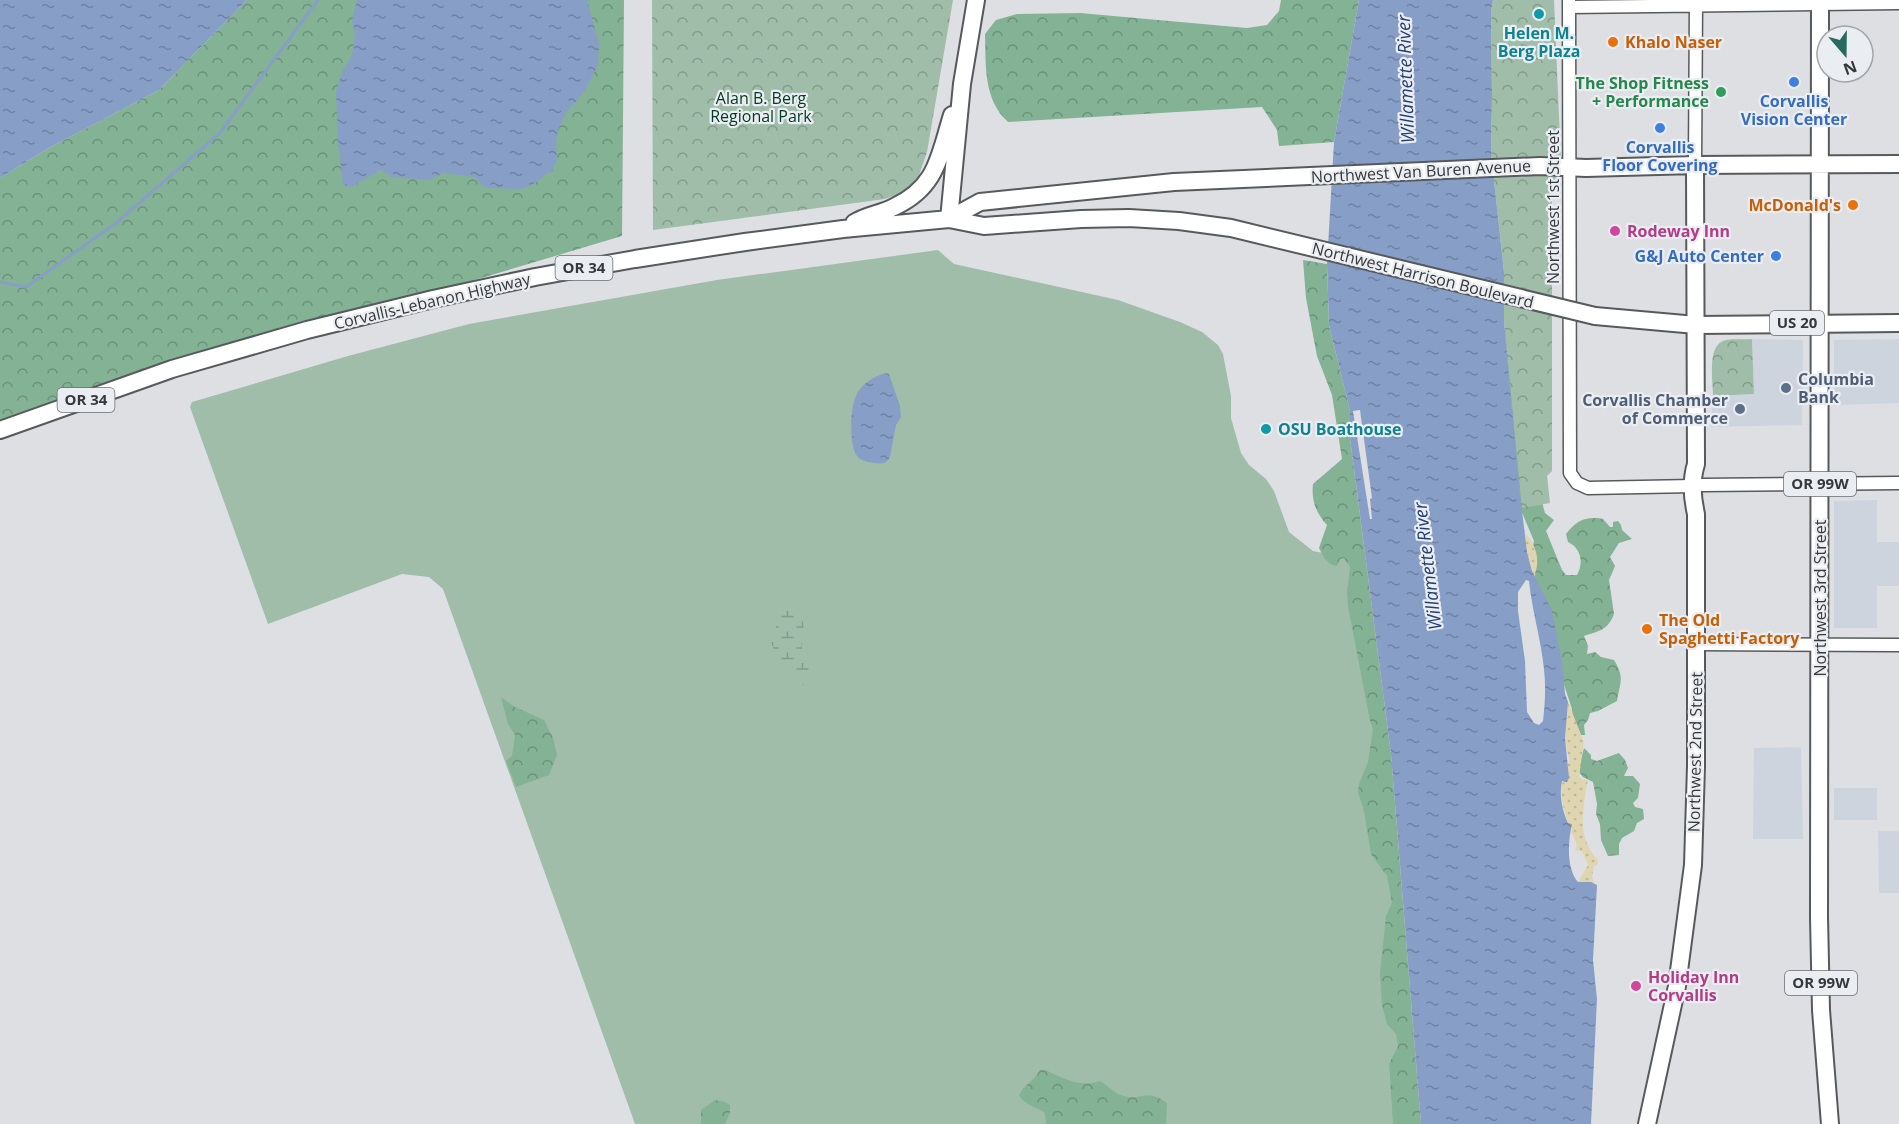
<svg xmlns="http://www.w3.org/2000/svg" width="1899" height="1124" font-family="'Open Sans',sans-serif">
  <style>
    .built { fill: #cdd4de }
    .grass { fill: #a0bdaa }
    .forest { fill: url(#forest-crowns) }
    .wetland { fill: url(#wetland-marsh) }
    .sand { fill: url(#sand-dots) }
    .park { fill: url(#park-crowns) }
    .water { fill: url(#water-ripples); fill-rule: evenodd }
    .pier { fill: #dddfe3 }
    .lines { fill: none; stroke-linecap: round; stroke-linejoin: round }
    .stream { stroke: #879ec7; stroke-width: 3 }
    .minor-casing { stroke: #575a5d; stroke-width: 15 }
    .highway-casing { stroke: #575a5d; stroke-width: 20 }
    .minor { stroke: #fff; stroke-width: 12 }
    .highway { stroke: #fff; stroke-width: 16 }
    .highway-bridge-casing { stroke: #575a5d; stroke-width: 20; stroke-linecap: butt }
    .highway-bridge { stroke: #fff; stroke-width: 16 }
    .culture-dot { fill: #0f9aa8; stroke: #eaedf1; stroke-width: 2 }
    .food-dot { fill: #e8710a; stroke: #eaedf1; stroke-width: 2 }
    .shop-dot { fill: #3f7fe0; stroke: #eaedf1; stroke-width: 2 }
    .leisure-dot { fill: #2e9e5b; stroke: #eaedf1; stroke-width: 2 }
    .hotel-dot { fill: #d1479c; stroke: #eaedf1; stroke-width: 2 }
    .service-dot { fill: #5c6f8a; stroke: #eaedf1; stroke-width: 2 }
    .labels { text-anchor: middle; stroke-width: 4.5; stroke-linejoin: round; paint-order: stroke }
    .shield { fill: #eaedf1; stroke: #6d6e71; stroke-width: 1.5 }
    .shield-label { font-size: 15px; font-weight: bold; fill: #37383a }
    .culture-label { font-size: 16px; font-weight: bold; fill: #0d838f; stroke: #eaedf1 }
    .food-label { font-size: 16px; font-weight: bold; fill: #c56008; stroke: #eaedf1; text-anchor: start }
    .leisure-label { font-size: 16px; font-weight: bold; fill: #27864d; stroke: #eaedf1; text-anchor: end }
    .park-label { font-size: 16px; fill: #003c20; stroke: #eaedf1 }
    .shop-label { font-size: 16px; font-weight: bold; fill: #366cbe; stroke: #eaedf1 }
    .street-label { font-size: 16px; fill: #37383a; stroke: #eaedf1 }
    .hotel-label { font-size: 16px; font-weight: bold; fill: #b23c85; stroke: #eaedf1; text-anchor: start }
    .service-label { font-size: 16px; font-weight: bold; fill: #4e5e75; stroke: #eaedf1; text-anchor: start }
    .water-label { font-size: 18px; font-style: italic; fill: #233f73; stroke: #eaedf1 }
  </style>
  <defs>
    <pattern id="forest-crowns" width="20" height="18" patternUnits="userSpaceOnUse" patternTransform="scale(1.5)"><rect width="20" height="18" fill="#83b294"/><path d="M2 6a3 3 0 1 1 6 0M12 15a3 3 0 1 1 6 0" fill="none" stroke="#6c927a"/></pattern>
    <pattern id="wetland-marsh" width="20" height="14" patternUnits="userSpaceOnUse" patternTransform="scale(1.5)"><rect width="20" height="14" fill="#a0bdaa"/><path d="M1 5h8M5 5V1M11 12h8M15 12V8" fill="none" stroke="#839b8b"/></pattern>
    <pattern id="sand-dots" width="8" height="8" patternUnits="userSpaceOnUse" patternTransform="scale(1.5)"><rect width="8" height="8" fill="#dfd6b1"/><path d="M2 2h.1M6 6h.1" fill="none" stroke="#c0b899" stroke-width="1.8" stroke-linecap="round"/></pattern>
    <pattern id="park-crowns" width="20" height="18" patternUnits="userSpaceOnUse" patternTransform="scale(1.5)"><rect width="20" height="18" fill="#a0bdaa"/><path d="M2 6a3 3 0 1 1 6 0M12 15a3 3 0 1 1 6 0" fill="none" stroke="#839b8b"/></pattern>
    <pattern id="water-ripples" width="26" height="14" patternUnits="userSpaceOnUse" patternTransform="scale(1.5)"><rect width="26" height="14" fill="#879ec7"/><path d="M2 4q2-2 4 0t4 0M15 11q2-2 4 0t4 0" fill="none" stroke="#6f82a3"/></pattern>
  </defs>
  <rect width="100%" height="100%" fill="#dddfe3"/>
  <path class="built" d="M 1752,339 L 1803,340 L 1802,425 L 1711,427 L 1713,396 L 1754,394 Z
    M 1899,339 L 1899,403 L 1834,405 L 1834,340 Z
    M 1877,500 L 1877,542 L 1899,542 L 1899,586 L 1877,586 L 1877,628 L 1834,628 L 1834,501 Z
    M 1801,747 L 1803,839 L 1753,839 L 1754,748 Z
    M 1834,788 L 1877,788 L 1877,820 L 1834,820 Z
    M 1878,831 L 1899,831 L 1899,893 L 1879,893 Z"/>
  <path class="grass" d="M 938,250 L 954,264 L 1118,300 L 1180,322 L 1202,332 L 1218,345 L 1223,354 L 1231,396 L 1231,418 L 1241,453 L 1249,465 L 1266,479 L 1274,491 L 1289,532 L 1313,551 L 1323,553 L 1364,546 L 1421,1124 L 635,1124 L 443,589 L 429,577 L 402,574 L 268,624 L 190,407 L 192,402 L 348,356 L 469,324 L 717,280 Z"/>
  <path class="forest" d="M 247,0 L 624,0 L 622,236 L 0,422 L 0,178 L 47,149 L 159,90 Z
    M 1281,0 L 1359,0 L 1334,142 L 1279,146 L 1277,130 L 1262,107 L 1008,122 C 983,99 986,65 985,34 L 996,20 L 1017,14 L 1080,13 L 1247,28 L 1267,25 L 1279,11 Z
    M 1303,260 L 1327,264 L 1329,325 L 1350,411 L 1350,438 L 1391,754 L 1421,1124 L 1393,1124 L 1393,1121 L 1389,1064 L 1398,1046 L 1396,1034 L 1387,1024 L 1382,1005 L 1380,973 L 1386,916 L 1392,903 L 1387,876 L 1371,854 L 1364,811 L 1358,792 L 1359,784 L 1368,762 L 1373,729 L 1370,721 L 1348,606 L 1347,593 L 1350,567 L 1344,558 L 1340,559 L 1337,566 C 1327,565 1323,556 1319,548 L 1327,525 C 1316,513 1311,500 1313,484 L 1342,459 L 1332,395 L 1317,356 L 1306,298 Z
    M 1507,321 L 1543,506 L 1545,513 L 1554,520 L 1546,531 L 1562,570 L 1566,575 L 1577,575 C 1584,563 1581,548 1568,542 L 1566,534 C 1577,520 1586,516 1603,519 L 1610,527 L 1613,527 L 1613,522 L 1618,521 L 1621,525 L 1622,530 L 1632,539 L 1619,543 L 1610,557 L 1615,566 L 1609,580 L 1614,614 C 1608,630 1599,631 1584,636 L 1588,646 L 1587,654 L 1595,652 L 1601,657 L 1614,660 C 1625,678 1620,682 1617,701 L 1598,711 L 1590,713 L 1588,720 L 1584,725 L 1585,735 L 1579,735 L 1573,723 L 1572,709 L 1531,584 L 1535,575 L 1531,554 L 1534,541 L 1521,510 L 1505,335 Z
    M 501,697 L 515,707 L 544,720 L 553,738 L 557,755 L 549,775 L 516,787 L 506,761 L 512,756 L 515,735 L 508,724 Z
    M 1584,748 L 1591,755 L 1591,759 L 1597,761 L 1619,753 L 1625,760 L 1628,768 L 1624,776 L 1633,776 L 1640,784 L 1638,798 L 1633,803 L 1635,807 L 1643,809 L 1644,819 L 1637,823 L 1634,831 L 1622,838 L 1619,844 L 1619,855 L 1608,856 L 1601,840 L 1600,824 L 1596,814 L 1597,804 L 1593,782 L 1583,777 L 1578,771 Z
    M 1040,1070 L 1045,1070 C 1064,1078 1079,1088 1100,1081 C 1109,1086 1113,1093 1124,1096 C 1141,1101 1147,1088 1167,1103 L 1166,1124 L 1046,1124 L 1045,1113 C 1036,1106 1025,1106 1019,1095 C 1024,1085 1035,1080 1040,1070 Z
    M 715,1100 L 725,1102 L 730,1105 L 730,1113 L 725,1124 L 701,1124 L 701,1110 Z"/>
  <path class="wetland" d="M 782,610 C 828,615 781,658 817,661 L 806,688 L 781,663 L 771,643 L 770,639 L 777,625 L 777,612 Z"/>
  <path class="sand" d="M 1525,533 C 1536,544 1541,561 1534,576 L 1527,552 Z
    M 1568,702 L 1584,742 L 1579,777 L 1583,780 L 1588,779 C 1583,808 1576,838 1598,860 L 1598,864 L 1594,866 L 1592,876 L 1594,883 L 1578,882 L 1588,865 L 1582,851 L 1575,850 L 1577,844 L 1571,832 L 1572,824 L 1568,823 L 1563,806 L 1561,788 L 1569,761 L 1565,738 Z"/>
  <path class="park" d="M 652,0 L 953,0 L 927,152 L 918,178 L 906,191 L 885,199 L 653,230 Z
    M 1493,0 L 1554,0 L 1561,163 L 1552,197 L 1552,471 L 1547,476 L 1550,503 L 1522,508 L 1504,321 L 1504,272 L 1491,153 L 1492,96 L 1491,11 Z
    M 1752,339 L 1754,394 L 1713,396 C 1713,381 1707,347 1723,341 C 1731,338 1743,340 1752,339 Z"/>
  <path class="water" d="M 0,0 L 247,0 L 159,90 L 47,149 L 0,178 Z
    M 357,0 L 587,0 L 599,44 L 598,65 L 584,92 L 566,113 L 558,130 L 556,143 L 557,160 L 552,170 L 537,182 L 522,189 L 489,188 L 483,186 L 475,177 L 443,173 L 430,180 L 391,177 L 381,170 L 349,188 L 343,184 L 338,140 L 336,93 L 342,72 L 352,55 L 355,36 L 352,21 Z
    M 1359,0 L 1493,0 L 1491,11 L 1492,96 L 1491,153 L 1504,272 L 1504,321 L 1520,494 L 1527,552 L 1532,571 L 1552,611 L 1562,662 L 1565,694 L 1568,702 L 1565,738 L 1569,778 L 1567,782 L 1562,781 C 1559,795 1562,810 1568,823 L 1572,824 C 1568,841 1566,868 1578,882 L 1591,882 L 1597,885 L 1593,960 L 1597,999 L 1591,1124 L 1421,1124 L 1391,754 L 1350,438 L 1350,411 L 1329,325 L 1327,264 L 1334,142 ZM 1526,580 L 1529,581 C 1532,610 1541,640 1544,669 C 1546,687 1545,704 1543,721 L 1539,725 L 1534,723 L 1527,712 L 1525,661 L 1518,611 L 1518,592 Z
    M 885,373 L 889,374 L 900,406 L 901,417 L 896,425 L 890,457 C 886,464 882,464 874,463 C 868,462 861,461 857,456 C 849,446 850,407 856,396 C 861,384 873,377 885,373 Z"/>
  <path class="pier" d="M 1360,410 L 1372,498 L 1370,499 L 1372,519 L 1370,519 L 1353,411 Z"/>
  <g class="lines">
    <path class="stream" d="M 0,282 L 26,287 L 116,223 L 220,133 L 318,0"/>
    <g class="minor-casing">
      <path id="minor" d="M 1569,0 L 1570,473 L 1577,483 L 1588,488 L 1693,486
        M 1569,7 L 1899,3
        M 1695,165 L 1696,0
        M 1701,485 L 1899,483
        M 1696,644 L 1899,645"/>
    </g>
    <g class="highway-casing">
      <path id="highway" d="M 1820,0 L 1819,917 L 1821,1010 L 1830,1124
        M 949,219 L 980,202 L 1174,182 L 1540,166 L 1586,168 L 1695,165 L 1899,164
        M 949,219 L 962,84 L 976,0
        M 854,223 C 866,215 881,214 894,207 C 937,187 939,157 952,115
        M 1595,316 L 1696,325 L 1899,323
        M 0,430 L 172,369 L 307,330 L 433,299 L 535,277 L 635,259 L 745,242 L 843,229 L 949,219 L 984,226 L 1081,219 L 1129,218 L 1179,221 L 1231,228 L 1421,274
        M 1647,1124 L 1677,986 L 1693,865 L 1696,766 L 1696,514 C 1692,497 1691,480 1696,464 L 1695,165"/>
    </g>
    <use href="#minor" class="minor"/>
    <use href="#highway" class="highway"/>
    <g class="highway-bridge-casing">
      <path id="highway-bridge" d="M 1421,274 L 1595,316"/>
    </g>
    <use href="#highway-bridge" class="highway-bridge"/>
  </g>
  <g class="culture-dot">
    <circle cx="1539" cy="14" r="6"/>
    <circle cx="1266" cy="429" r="6"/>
  </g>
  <g class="food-dot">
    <circle cx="1613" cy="42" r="6"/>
    <circle cx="1853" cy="205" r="6"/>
    <circle cx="1647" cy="629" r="6"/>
  </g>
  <g class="shop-dot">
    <circle cx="1794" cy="82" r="6"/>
    <circle cx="1660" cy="128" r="6"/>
    <circle cx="1776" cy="256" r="6"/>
  </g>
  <circle class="leisure-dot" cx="1721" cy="92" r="6"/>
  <g class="hotel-dot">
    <circle cx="1615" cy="231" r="6"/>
    <circle cx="1636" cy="986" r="6"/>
  </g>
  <g class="service-dot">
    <circle cx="1786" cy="388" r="6"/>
    <circle cx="1740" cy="409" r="6"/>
  </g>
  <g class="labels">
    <g class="shield">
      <rect x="555.5" y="256" width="57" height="24" rx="4.5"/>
      <rect x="1770" y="311" width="54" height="24" rx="4.5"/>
      <rect x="57.5" y="388" width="57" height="24" rx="4.5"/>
      <rect x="1784" y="472" width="72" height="24" rx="4.5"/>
      <rect x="1785" y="971" width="72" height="24" rx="4.5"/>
    </g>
    <g class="shield-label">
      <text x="584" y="273">OR 34</text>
      <text x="1797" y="328">US 20</text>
      <text x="86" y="405">OR 34</text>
      <text x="1820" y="489">OR 99W</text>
      <text x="1821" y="988">OR 99W</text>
    </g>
    <g class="culture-label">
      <text x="1539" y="39">Helen M.<tspan x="1539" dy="18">Berg Plaza</tspan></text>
      <text x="1278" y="435" text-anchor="start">OSU Boathouse</text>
    </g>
    <g class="food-label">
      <text x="1625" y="48">Khalo Naser</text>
      <text x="1841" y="211" text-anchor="end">McDonald's</text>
      <text x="1659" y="626">The Old<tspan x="1659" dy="18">Spaghetti Factory</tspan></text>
    </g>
    <g class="leisure-label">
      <text x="1709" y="89">The Shop Fitness<tspan x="1709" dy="18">+ Performance</tspan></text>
    </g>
    <g class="park-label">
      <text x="761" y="104">Alan B. Berg<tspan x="761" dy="18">Regional Park</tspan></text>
    </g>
    <g class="shop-label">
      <text x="1794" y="107">Corvallis<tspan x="1794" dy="18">Vision Center</tspan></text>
      <text x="1660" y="153">Corvallis<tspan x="1660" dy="18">Floor Covering</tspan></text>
      <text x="1764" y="262" text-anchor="end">G&amp;J Auto Center</text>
    </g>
    <g class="street-label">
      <text transform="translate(1421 171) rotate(-3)" y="6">Northwest Van Buren Avenue</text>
      <text transform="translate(1553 207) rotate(-90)" y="6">Northwest 1st Street</text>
      <text transform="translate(1423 275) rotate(14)" y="6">Northwest Harrison Boulevard</text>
      <text transform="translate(432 301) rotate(-13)" y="6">Corvallis-Lebanon Highway</text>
      <text transform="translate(1820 598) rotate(-90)" y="6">Northwest 3rd Street</text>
      <text transform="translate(1695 752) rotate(-89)" y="6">Northwest 2nd Street</text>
    </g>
    <g class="hotel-label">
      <text x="1627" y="237">Rodeway Inn</text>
      <text x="1648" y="983">Holiday Inn<tspan x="1648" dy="18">Corvallis</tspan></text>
    </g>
    <g class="service-label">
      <text x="1798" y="385">Columbia<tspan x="1798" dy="18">Bank</tspan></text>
      <text x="1728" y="406" text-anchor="end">Corvallis Chamber<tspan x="1728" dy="18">of Commerce</tspan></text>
    </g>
    <g class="water-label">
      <text transform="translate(1406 79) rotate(-92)" y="6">Willamette River</text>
      <text transform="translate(1428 566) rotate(-97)" y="6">Willamette River</text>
    </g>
  </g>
  <g transform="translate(1845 54) rotate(160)"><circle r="28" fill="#eaedf1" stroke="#a2a5a8" stroke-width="1.5"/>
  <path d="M0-4.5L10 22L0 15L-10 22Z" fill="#266b5e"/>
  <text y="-9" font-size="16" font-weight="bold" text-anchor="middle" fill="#37383a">N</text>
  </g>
</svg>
